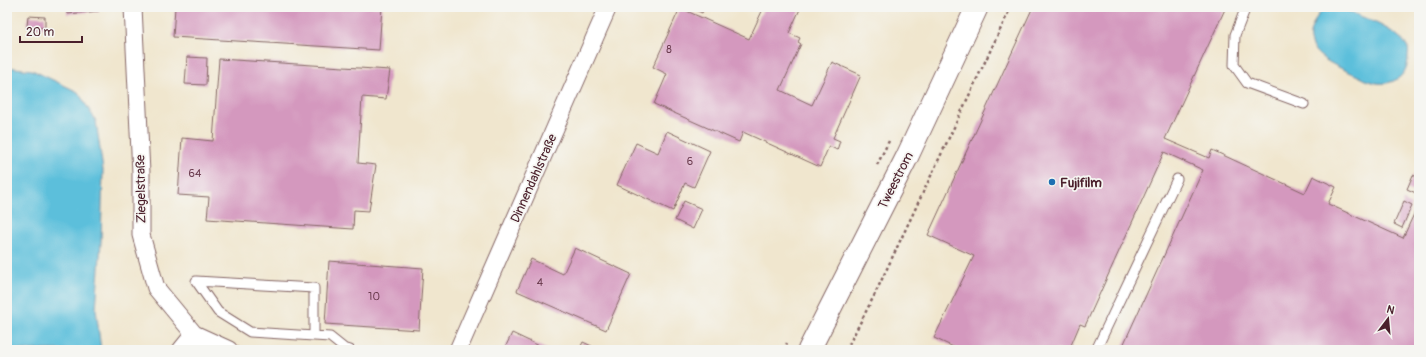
<svg xmlns="http://www.w3.org/2000/svg" width="1426" height="357" font-family="Pangolin,sans-serif">
  <style>
    .water { fill: #5cbfdb; stroke: #536f83 }
    .building { fill: #d498be }
    .lines { fill: none; stroke-linecap: round; stroke-linejoin: round }
    .service-casing { stroke: #846564; stroke-width: 11 }
    .minor-casing { stroke: #846564; stroke-width: 19 }
    .secondary-casing { stroke: #846564; stroke-width: 24 }
    .path { stroke: #846564; stroke-width: 2.5; stroke-dasharray: 3 3; stroke-linecap: butt }
    .service { stroke: #fff; stroke-width: 9 }
    .minor { stroke: #fff; stroke-width: 17 }
    .secondary { stroke: #fff; stroke-width: 22 }
    .poi-dot { fill: #1f6fb2; stroke: #f6f6f2; stroke-width: 1.5 }
    .labels { text-anchor: middle; stroke-width: 3.5; stroke-linejoin: round; paint-order: stroke }
    .number-label { font-size: 11px; fill: #6c3d50 }
    .street-label { font-size: 13px; fill: #4a1f2b; stroke: #f6f6f2 }
    .poi-label { font-size: 13px; font-weight: bold; fill: #4a1f2b; stroke: #f6f6f2; text-anchor: start }
  </style>
  <rect width="100%" height="100%" fill="#f6f6f2"/>
  <filter id="ink" filterUnits="userSpaceOnUse"><feTurbulence type="fractalNoise" baseFrequency=".025" numOctaves="2"/><feDisplacementMap in="SourceGraphic" scale="8" xChannelSelector="R" yChannelSelector="G"/><feConvolveMatrix kernelMatrix="1 2 1 2 8 2 1 2 1" color-interpolation-filters="sRGB"/></filter>
  <filter id="wash" filterUnits="userSpaceOnUse"><feTurbulence type="fractalNoise" baseFrequency=".012" numOctaves="4" result="noise"/><feDisplacementMap in="SourceGraphic" scale="16" xChannelSelector="R" yChannelSelector="G"/><feGaussianBlur stdDeviation="0.9" result="paint"/><feColorMatrix in="noise" values="0 0 0 0 0 0 0 0 0 0 0 0 0 0 0 0 0 1.4 0 .05"/><feComposite in="paint" operator="in"/></filter>
  <g filter="url(#wash)">
    <rect width="100%" height="100%" fill="#f0e6ce"/>
    <path class="water" d="M 1338,7 C 1356,15 1400,29 1408,48 C 1409,51 1408,55 1408,57 C 1408,82 1383,89 1364,79 C 1344,68 1297,56 1313,25 C 1319,11 1322,9 1338,7 Z
      M 7,67 L 32,70 L 78,92 L 96,121 L 103,170 L 101,242 L 96,309 L 101,350 L 7,350 Z"/>
    <g id="blocks">
      <path class="building" d="M 67,7 L 99,7 L 99,11 L 67,14 Z
        M 175,7 L 382,7 L 379,50 L 173,37 Z
        M 690,7 L 705,7 L 702,13 Z
        M 764,7 L 801,7 L 789,33 L 800,38 L 798,42 L 801,44 L 780,90 L 812,105 L 832,62 L 861,75 L 833,138 L 840,141 L 837,150 L 829,146 L 820,167 L 743,132 L 739,142 L 654,104 L 667,74 L 653,67 L 680,8 L 749,39 Z
        M 1033,7 L 1226,7 L 1165,139 L 1209,158 L 1212,150 L 1305,193 L 1313,176 L 1336,187 L 1328,204 L 1403,238 L 1419,203 L 1419,350 L 1121,350 L 1203,170 L 1164,152 L 1085,326 L 1080,324 L 1069,350 L 960,350 L 934,338 L 974,256 L 928,235 Z
        M 28,16 L 45,17 L 45,28 L 27,27 Z
        M 187,57 L 207,58 L 206,85 L 185,84 Z
        M 219,59 L 390,70 L 386,99 L 362,97 L 358,163 L 376,165 L 369,211 L 354,210 L 353,229 L 207,219 L 209,197 L 178,195 L 182,138 L 213,141 Z
        M 667,131 L 710,151 L 694,187 L 685,183 L 673,211 L 617,185 L 636,143 L 658,153 Z
        M 1413,175 L 1419,178 L 1418,194 L 1407,189 Z
        M 684,201 L 702,209 L 693,229 L 675,220 Z
        M 1404,201 L 1412,205 L 1402,228 L 1394,224 Z
        M 575,248 L 631,274 L 606,330 L 517,291 L 531,259 L 563,274 Z
        M 329,261 L 423,268 L 419,330 L 325,324 Z
        M 512,333 L 548,350 L 504,350 Z
        M 583,342 L 600,350 L 579,350 Z"/>
    </g>
  </g>
  <g filter="url(#ink)">
    <use href="#blocks" fill-opacity="0" stroke="#846564" stroke-width="1"/>
    <g class="lines">
      <g class="service-casing">
        <path id="service" d="M 1246,7 L 1235,35 L 1234,65 L 1247,83 L 1304,104
          M 314,336 L 314,288 L 196,281 L 218,312 L 250,332 L 330,337 L 345,349 L 350,350
          M 1096,350 L 1177,179"/>
      </g>
      <g class="minor-casing">
        <path id="minor" d="M 133,7 L 141,173 L 141,235 L 156,288 L 194,334 L 181,350
          M 194,334 L 229,350
          M 458,350 L 608,7"/>
      </g>
      <g class="secondary-casing">
        <path id="secondary" d="M 809,350 L 907,157 L 977,7"/>
      </g>
      <path class="path" d="M 877,165 L 889,141
        M 784,350 L 787,343
        M 846,350 L 874,296 L 1011,7"/>
      <use href="#service" class="service"/>
      <use href="#minor" class="minor"/>
      <use href="#secondary" class="secondary"/>
    </g>
  </g>
  <circle class="poi-dot" cx="1052" cy="182" r="4"/>
  <g class="labels">
    <g class="number-label">
      <text x="669" y="53">8</text>
      <text x="690" y="165">6</text>
      <text x="195" y="177">64</text>
      <text x="540" y="286">4</text>
      <text x="374" y="300">10</text>
    </g>
    <g class="street-label">
      <text transform="translate(533 178) rotate(-66)" y="5">Dinnendahlstraße</text>
      <text transform="translate(895 180) rotate(-63)" y="5">Tweestrom</text>
      <text transform="translate(140 189) rotate(-91)" y="5">Ziegelstraße</text>
    </g>
    <g class="poi-label">
      <text x="1060" y="187">Fujifilm</text>
    </g>
  </g>
  <rect width="1426" height="357" fill="none" stroke="#f6f6f2" stroke-width="24"/>
  <g transform="translate(1388 319) rotate(16)" stroke="#f6f6f2" stroke-width="3" paint-order="stroke">
  <path d="M0-3L7 15L0 10L-7 15Z" fill="#4a1f2b"/>
  <text y="-6" font-size="11" font-weight="bold" text-anchor="middle" fill="#4a1f2b">N</text>
  </g>
  <path d="M20 36v6h62v-6" fill="none" stroke="#4a1f2b" stroke-width="2"/>
  <text x="26" y="36" font-size="12" fill="#4a1f2b" stroke="#f6f6f2" stroke-width="3" paint-order="stroke">20 m</text>
</svg>
